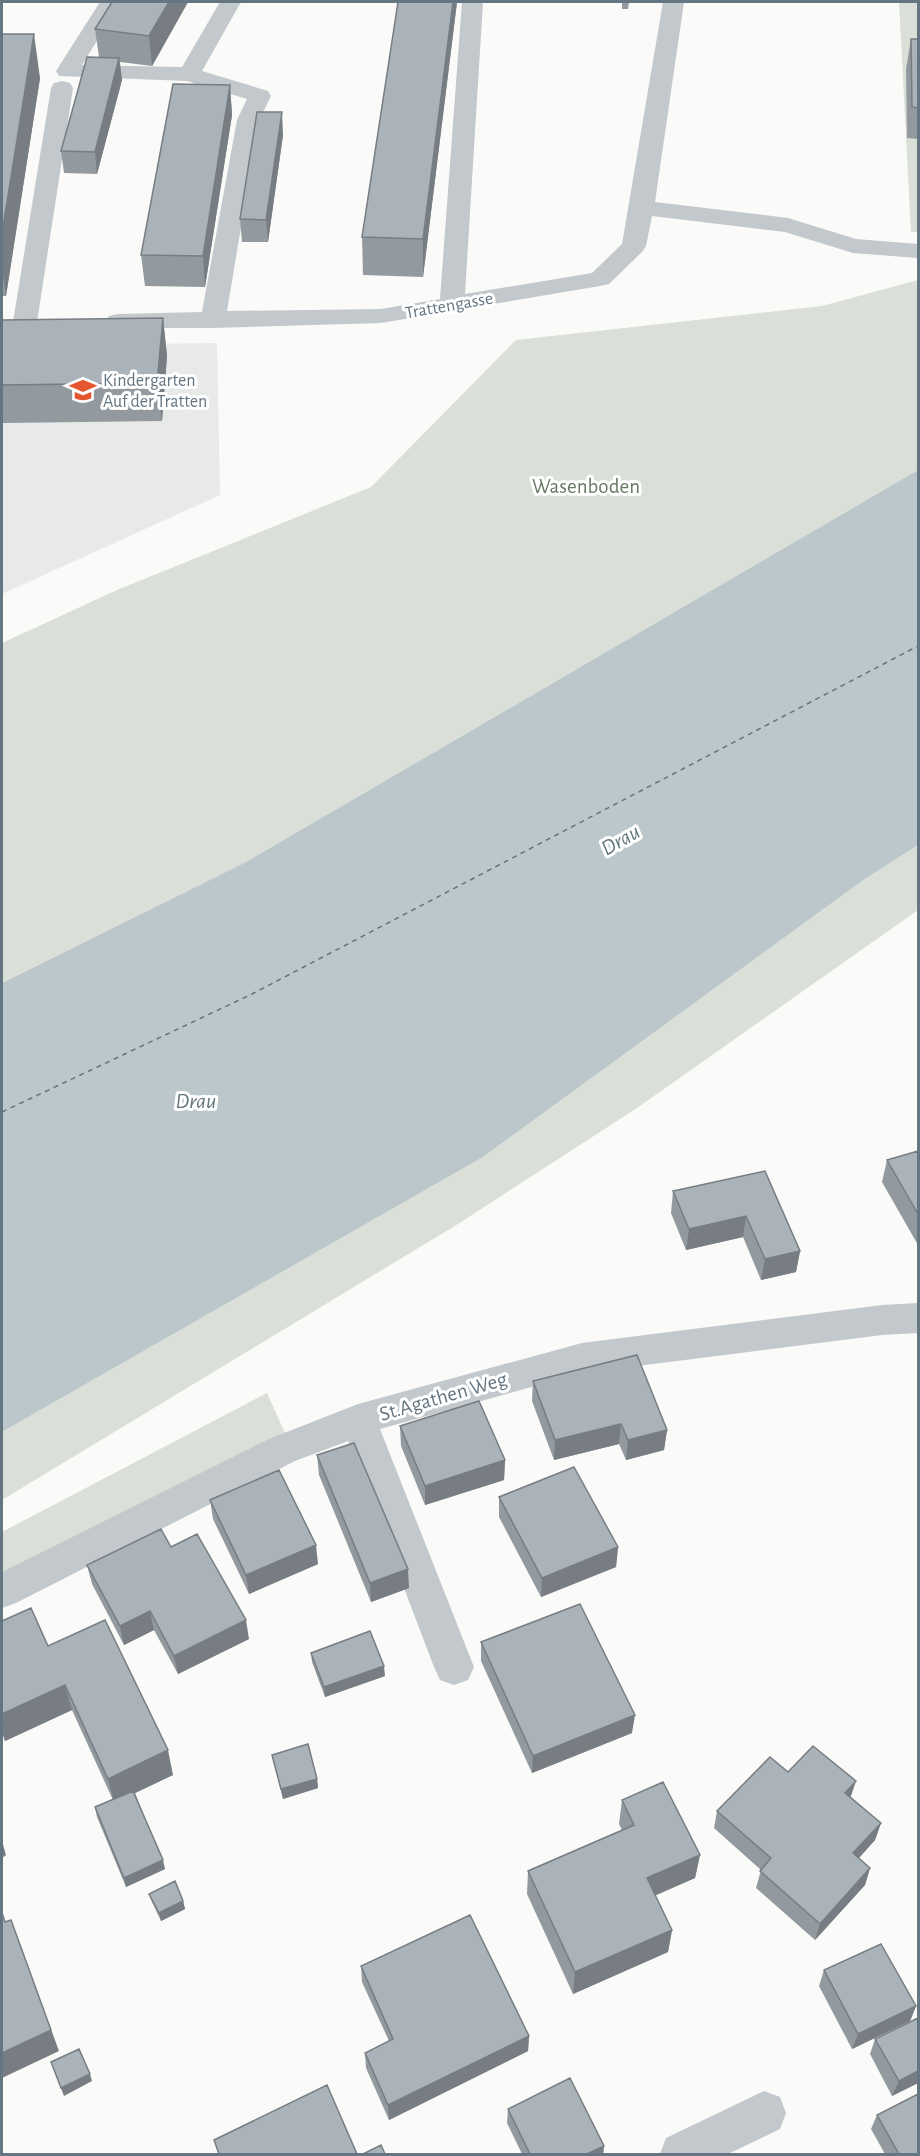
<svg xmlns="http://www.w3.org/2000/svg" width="920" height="2156" font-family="'Alegreya Sans',sans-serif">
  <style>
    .built { fill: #e8e9e9 }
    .green { fill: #dadfd7 }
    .water { fill: #bbc7cb }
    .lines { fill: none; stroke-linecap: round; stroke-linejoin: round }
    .ferry { stroke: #60757c; stroke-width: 1.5; stroke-dasharray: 5 4.5; stroke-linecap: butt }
    .minor { fill: #c3c8cc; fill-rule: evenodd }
    .wall { fill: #929a9f }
    .shaded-wall { fill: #777d82 }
    .building { fill: #aab3b9; stroke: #777d82; stroke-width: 1.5 }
    .labels { text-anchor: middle; stroke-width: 6; stroke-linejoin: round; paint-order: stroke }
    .far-street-label { font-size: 18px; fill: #657683; stroke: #fff }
    .far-poi-label { font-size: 18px; fill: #657683; stroke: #fff; text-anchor: start }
    .park-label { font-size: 21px; fill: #687a64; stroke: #fff }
    .street-label { font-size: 21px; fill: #657683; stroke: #fff }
    .water-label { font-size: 22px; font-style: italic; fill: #60757c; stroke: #fff }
  </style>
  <rect width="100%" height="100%" fill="#fafaf8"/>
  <path class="built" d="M 217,343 L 220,495 L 2,594 L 2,346 Z"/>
  <path class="green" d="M 899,2 L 918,2 L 918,232 L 911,232 Z
    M 918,280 L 918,470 L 246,862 L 2,983 L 2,643 L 117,590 L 371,487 L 516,340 L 822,306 Z
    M 918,845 L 918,910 L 637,1108 L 458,1224 L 2,1500 L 2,1432 L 483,1157 L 862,881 Z
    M 267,1393 L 285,1433 L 2,1580 L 2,1532 Z"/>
  <path class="water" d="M 918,470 L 918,845 L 862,881 L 483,1157 L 2,1432 L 2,983 L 246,862 Z"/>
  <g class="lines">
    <path class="ferry" d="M 2,1112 L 252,994 L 918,646"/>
    <path class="minor" d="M 100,2 L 121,2 L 82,65 L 182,67 L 220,2 L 241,2 L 202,71 L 268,91 L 271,96 L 259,120 L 227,311 L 381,309 L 440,299 L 462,2 L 483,2 L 465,294 L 592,273 L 622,244 L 663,2 L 684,2 L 655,202 L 788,218 L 856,239 L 918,244 L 918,258 L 853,253 L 785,232 L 652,216 L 646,246 L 643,251 L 609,284 L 600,286 L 381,323 L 213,328 L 118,328 L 109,326 L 106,321 L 109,316 L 118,314 L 202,312 L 237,120 L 247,99 L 187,81 L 59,76 L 56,71 Z
      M 62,81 L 70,83 L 73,88 L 37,322 L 34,327 L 25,329 L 16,327 L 13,322 L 51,88 L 54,83 Z
      M 918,1303 L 918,1333 L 882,1335 L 582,1373 L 380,1429 L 474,1667 L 468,1680 L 454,1685 L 440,1680 L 434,1667 L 348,1441 L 295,1461 L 16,1603 L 2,1608 L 2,1572 L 269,1439 L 358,1404 L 582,1343 L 882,1305 Z
      M 764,2091 L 780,2097 L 786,2113 L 780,2129 L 728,2154 L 660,2154 L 666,2138 Z"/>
  </g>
  <path class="wall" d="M 112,2 L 188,2 L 152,66 L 120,62 L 122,80 L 97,174 L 64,173 L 61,151 L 99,57 L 95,29 Z
    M 457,2 L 423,277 L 363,275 L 362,237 Z
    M 622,2 L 629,2 L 628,9 L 622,9 Z
    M 2,34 L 40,78 L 6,296 L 2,296 Z
    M 911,39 L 918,39 L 918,139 L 907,138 L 906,69 Z
    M 230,85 L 232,115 L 205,287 L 145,286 L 141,255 Z
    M 283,135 L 268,242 L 242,242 L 240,219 Z
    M 163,318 L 167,356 L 162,421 L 2,423 L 2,320 Z
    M 918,1151 L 918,1245 L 882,1182 L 887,1160 Z
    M 765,1171 L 800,1251 L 796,1272 L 761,1280 L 743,1237 L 686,1250 L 671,1213 L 673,1191 Z
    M 533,1381 L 667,1430 L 664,1450 L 626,1460 L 619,1444 L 554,1460 L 532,1401 Z
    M 400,1426 L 505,1460 L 504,1480 L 425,1505 L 401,1446 Z
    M 317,1455 L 409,1588 L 371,1602 L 319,1475 Z
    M 499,1497 L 618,1547 L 616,1567 L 541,1597 L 499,1517 Z
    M 210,1500 L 318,1564 L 249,1594 L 213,1519 Z
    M 171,1547 L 249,1639 L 178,1674 L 154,1630 L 124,1645 L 92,1584 L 87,1565 Z
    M 2,1621 L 48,1646 L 173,1775 L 135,1793 L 165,1869 L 126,1887 L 97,1817 L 95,1807 L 113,1800 L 72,1710 L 5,1741 L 2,1733 Z
    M 481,1642 L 632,1733 L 532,1773 L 481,1661 Z
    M 311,1653 L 385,1676 L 325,1697 L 312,1662 Z
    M 272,1755 L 317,1779 L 318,1788 L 283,1799 L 274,1764 Z
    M 788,1772 L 851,1797 L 881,1823 L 875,1840 L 859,1858 L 870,1868 L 865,1885 L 815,1940 L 756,1888 L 761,1870 L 714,1828 L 717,1811 Z
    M 622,1800 L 700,1855 L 695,1878 L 655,1895 L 672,1930 L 668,1952 L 573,1994 L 527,1894 L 528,1871 L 622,1830 L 619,1824 Z
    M 149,1894 L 183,1901 L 185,1909 L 161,1921 L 152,1902 Z
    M 361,1966 L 529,2036 L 528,2051 L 389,2120 L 366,2068 L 365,2053 L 389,2041 L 362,1982 Z
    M 824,1970 L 916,2006 L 910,2021 L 852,2049 L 819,1986 Z
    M 875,2039 L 918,2083 L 892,2096 L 870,2054 Z
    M 508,2109 L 604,2146 L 603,2154 L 522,2154 L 507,2123 Z
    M 877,2115 L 918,2154 L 885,2154 L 871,2129 Z"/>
  <path class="shaded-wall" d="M 169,2 L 188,2 L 152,66 L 149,36 Z
    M 453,2 L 457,2 L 423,277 L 423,239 Z
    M 34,34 L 40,78 L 6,296 L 2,268 L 2,233 Z
    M 119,58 L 122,80 L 97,174 L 95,152 Z
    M 230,85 L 232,115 L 205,287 L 203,256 Z
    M 282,112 L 283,135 L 268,242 L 266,220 Z
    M 163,318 L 167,356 L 162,421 L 157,383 Z
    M 746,1216 L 743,1237 L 686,1250 L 689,1229 Z
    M 800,1251 L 796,1272 L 761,1280 L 765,1259 Z
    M 621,1424 L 619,1444 L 554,1460 L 555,1440 Z
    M 667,1430 L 664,1450 L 626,1460 L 628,1440 Z
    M 505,1460 L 504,1480 L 425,1505 L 425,1486 Z
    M 316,1545 L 318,1564 L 249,1594 L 246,1575 Z
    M 618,1547 L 616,1567 L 541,1597 L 542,1578 Z
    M 408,1569 L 409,1588 L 371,1602 L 370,1583 Z
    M 150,1611 L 154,1630 L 124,1645 L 120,1626 Z
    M 246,1620 L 249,1639 L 178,1674 L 174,1656 Z
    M 384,1666 L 385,1676 L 325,1697 L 324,1687 Z
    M 65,1685 L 72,1710 L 5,1741 L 2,1730 L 2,1714 Z
    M 635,1715 L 632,1733 L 532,1773 L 533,1756 Z
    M 168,1750 L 173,1775 L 114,1803 L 108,1779 Z
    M 317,1779 L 318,1788 L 283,1799 L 281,1789 Z
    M 856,1781 L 850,1799 L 845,1793 Z
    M 881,1823 L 875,1840 L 848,1870 L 853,1853 Z
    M 2,1841 L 6,1855 L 2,1858 Z
    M 700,1855 L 695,1878 L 643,1901 L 647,1878 Z
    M 163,1860 L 165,1869 L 126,1887 L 124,1878 Z
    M 870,1868 L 865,1885 L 815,1940 L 820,1924 Z
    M 183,1901 L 185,1909 L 161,1921 L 159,1913 Z
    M 11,1920 L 59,2051 L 2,2078 L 2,2053 Z
    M 672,1930 L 668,1952 L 573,1994 L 575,1972 Z
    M 916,2006 L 910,2021 L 852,2049 L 858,2034 Z
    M 529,2036 L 528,2051 L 389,2120 L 388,2105 Z
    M 918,2071 L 918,2083 L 892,2096 L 899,2081 Z
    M 90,2074 L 92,2081 L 64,2096 L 61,2088 Z
    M 604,2146 L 603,2154 L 587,2154 Z"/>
  <path class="building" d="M 112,2 L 169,2 L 149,36 L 95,29 Z
    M 398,2 L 453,2 L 423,239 L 362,237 Z
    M 2,34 L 34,34 L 2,233 Z
    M 911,39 L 918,39 L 918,108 L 912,107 Z
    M 87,57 L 119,58 L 95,152 L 61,151 Z
    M 173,84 L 230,85 L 203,256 L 141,255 Z
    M 257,112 L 282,112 L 266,220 L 240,219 Z
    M 163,318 L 157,383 L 2,385 L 2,320 Z
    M 918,1151 L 918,1214 L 887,1160 Z
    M 765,1171 L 800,1251 L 765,1259 L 746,1216 L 689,1229 L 673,1191 Z
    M 637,1355 L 667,1430 L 628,1440 L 621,1424 L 555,1440 L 533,1381 Z
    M 479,1401 L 505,1460 L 425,1486 L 400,1426 Z
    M 354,1443 L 408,1569 L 370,1583 L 317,1455 Z
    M 574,1467 L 618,1547 L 542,1578 L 499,1497 Z
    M 279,1470 L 316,1545 L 246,1575 L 210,1500 Z
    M 161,1529 L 171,1547 L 197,1534 L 246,1620 L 174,1656 L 150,1611 L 120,1626 L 87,1565 Z
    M 580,1604 L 635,1715 L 533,1756 L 481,1642 Z
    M 31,1608 L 48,1646 L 105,1620 L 168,1750 L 108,1779 L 65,1685 L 2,1714 L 2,1621 Z
    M 370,1631 L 384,1666 L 324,1687 L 311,1653 Z
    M 308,1744 L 317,1779 L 281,1789 L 272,1755 Z
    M 813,1746 L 856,1781 L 845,1793 L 881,1823 L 853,1853 L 870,1868 L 820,1924 L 760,1871 L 771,1858 L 717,1811 L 770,1757 L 788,1772 Z
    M 663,1782 L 700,1855 L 647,1878 L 672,1930 L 575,1972 L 528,1871 L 634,1825 L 622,1800 Z
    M 133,1791 L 163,1860 L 124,1878 L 95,1807 Z
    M 175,1881 L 183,1901 L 159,1913 L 149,1894 Z
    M 2,1913 L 5,1922 L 11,1920 L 51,2030 L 2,2053 Z
    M 470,1915 L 529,2036 L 388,2105 L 365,2053 L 393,2039 L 361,1966 Z
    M 881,1944 L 916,2006 L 858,2034 L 824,1970 Z
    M 918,2018 L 918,2071 L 899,2081 L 875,2039 Z
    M 79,2049 L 90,2074 L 61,2088 L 51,2062 Z
    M 570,2078 L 604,2146 L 587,2154 L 530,2154 L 508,2109 Z
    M 327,2085 L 357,2154 L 219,2154 L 214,2140 Z
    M 918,2094 L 918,2154 L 899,2154 L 877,2115 Z
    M 381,2145 L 385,2154 L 363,2154 Z"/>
  <defs>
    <g id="school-bare" transform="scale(2.07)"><path d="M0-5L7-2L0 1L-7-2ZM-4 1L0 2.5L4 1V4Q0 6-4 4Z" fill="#e4572e" stroke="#fff" stroke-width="2.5" paint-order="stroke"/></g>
  </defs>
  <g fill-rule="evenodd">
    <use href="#school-bare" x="83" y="390"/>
  </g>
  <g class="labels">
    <g class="far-street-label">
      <text transform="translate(449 305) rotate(-10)" y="6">Trattengasse</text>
    </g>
    <g class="far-poi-label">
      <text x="103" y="386">Kindergarten<tspan x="103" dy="21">Auf der Tratten</tspan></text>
    </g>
    <g class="park-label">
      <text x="586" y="493">Wasenboden</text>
    </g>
    <g class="street-label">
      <text transform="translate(443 1396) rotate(-16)" y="7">St.Agathen Weg</text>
    </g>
    <g class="water-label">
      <text transform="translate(620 839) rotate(-30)" y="8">Drau</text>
      <text x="196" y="1108">Drau</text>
    </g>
  </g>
  <rect width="920" height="2156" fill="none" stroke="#657683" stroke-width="6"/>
</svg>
